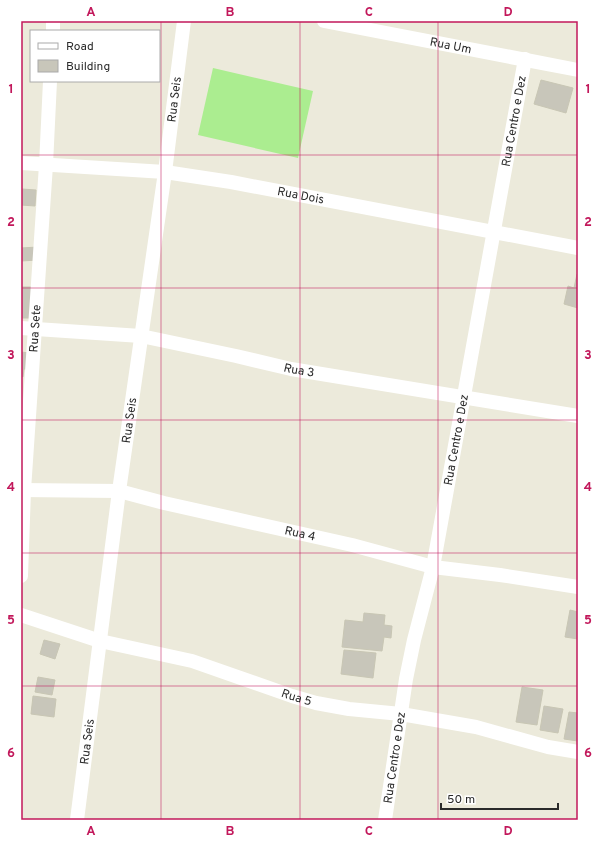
<svg xmlns="http://www.w3.org/2000/svg" width="599" height="841" font-family="Overpass,sans-serif">
  <style>
    .pitch { fill: #abed90 }
    .building { fill: #c8c6ba; stroke: #c8c6b4 }
    .lines { fill: none; stroke-linecap: round; stroke-linejoin: round }
    .minor { stroke: #fff; stroke-width: 14 }
    .grid { fill: none; stroke: #c2185b; stroke-width: 1; stroke-opacity: 0.55 }
    .labels { text-anchor: middle; stroke-width: 4; stroke-linejoin: round; paint-order: stroke }
    .street-label { font-size: 12px; fill: #2a2a2a; stroke: #fff }
    .neatline { fill: none; stroke: #c2185b; stroke-width: 1.5 }
    .grid-label { font-size: 13px; text-anchor: middle; font-weight: bold; fill: #c2185b }
  </style>
  <rect width="100%" height="100%" fill="#eceadb"/>
  <path class="pitch" d="M 213,68 L 313,91 L 298,158 L 198,135 Z"/>
  <path class="building" d="M 541,80 L 573,88 L 566,113 L 534,104 Z
    M 22,189 L 36,190 L 35,206 L 21,205 Z
    M 38,247 L 38,260 L 21,261 L 21,248 Z
    M 577,274 L 578,274 L 578,308 L 564,304 L 568,286 L 574,288 Z
    M 21,287 L 32,287 L 31,318 L 21,318 Z
    M 21,352 L 30,353 L 29,369 L 24,369 L 23,377 L 21,376 Z
    M 570,610 L 578,612 L 578,639 L 565,637 Z
    M 364,613 L 385,615 L 384,625 L 392,626 L 391,638 L 384,637 L 382,651 L 342,647 L 345,620 L 363,622 Z
    M 44,640 L 60,644 L 55,659 L 40,654 Z
    M 344,650 L 376,653 L 373,678 L 341,674 Z
    M 38,677 L 55,680 L 52,695 L 35,692 Z
    M 522,687 L 543,690 L 537,725 L 516,722 Z
    M 33,696 L 56,699 L 54,717 L 31,714 Z
    M 544,706 L 563,709 L 558,733 L 540,730 Z
    M 569,712 L 578,713 L 578,741 L 564,739 Z"/>
  <g class="lines">
    <g class="minor">
      <path id="s1" d="M 324,21 L 578,70"/>
      <path d="M 53,31 L 53,21"/>
      <path id="s2" d="M 21,163 L 165,172 L 231,182 L 578,248"/>
      <path id="s3" d="M 21,328 L 141,336 L 236,356 L 291,369 L 578,416"/>
      <path id="s4" d="M 21,490 L 119,491 L 164,503 L 352,545 L 433,567 L 500,575 L 578,587"/>
      <path id="s5" d="M 21,576 L 24,490 L 46,165 L 50,81"/>
      <path id="s6" d="M 21,615 L 100,641 L 192,661 L 292,696 L 316,703 L 349,709 L 401,714 L 476,727 L 548,747 L 578,752"/>
      <path id="s7" d="M 77,820 L 119,491 L 165,172 L 184,21"/>
      <path id="s8" d="M 385,820 L 406,679 L 414,640 L 433,567 L 525,59"/>
    </g>
  </g>
  <path class="grid" d="M 161,21 L 161,820M 300,21 L 300,820M 438,21 L 438,820M 21,155 L 578,155M 21,288 L 578,288M 21,420 L 578,420M 21,553 L 578,553M 21,686 L 578,686"/>
  <g class="labels">
    <g class="street-label">
      <text dy="4" stroke="none"><textPath href="#s1" startOffset="129">Rua Um</textPath></text>
      <text dy="4" stroke="none"><textPath href="#s7" startOffset="727">Rua Seis</textPath></text>
      <text dy="4" stroke="none"><textPath href="#s8" startOffset="711">Rua Centro e Dez</textPath></text>
      <text dy="4" stroke="none"><textPath href="#s2" startOffset="282">Rua Dois</textPath></text>
      <text dy="4" stroke="none"><textPath href="#s5" startOffset="248">Rua Sete</textPath></text>
      <text dy="4" stroke="none"><textPath href="#s3" startOffset="282">Rua 3</textPath></text>
      <text dy="4" stroke="none"><textPath href="#s7" startOffset="403">Rua Seis</textPath></text>
      <text dy="4" stroke="none"><textPath href="#s8" startOffset="387">Rua Centro e Dez</textPath></text>
      <text dy="4" stroke="none"><textPath href="#s4" startOffset="284">Rua 4</textPath></text>
      <text dy="4" stroke="none"><textPath href="#s6" startOffset="288">Rua 5</textPath></text>
      <text dy="4" stroke="none"><textPath href="#s7" startOffset="79">Rua Seis</textPath></text>
      <text dy="4" stroke="none"><textPath href="#s8" startOffset="63">Rua Centro e Dez</textPath></text>
    </g>
  </g>
  <rect width="599" height="841" fill="none" stroke="#ffffff" stroke-width="44"/>
  <rect x="30" y="30" width="130" height="52" fill="#ffffff" stroke="#aaaaaa"/>
  <rect x="38" y="43" width="20" height="6" fill="#ffffff" stroke="#aaaaaa"/>
  <text x="66" y="50" font-size="12" fill="#2a2a2a">Road</text>
  <rect x="38" y="60" width="20" height="12" fill="#c8c6ba" stroke="#aaaaaa"/>
  <text x="66" y="70" font-size="12" fill="#2a2a2a">Building</text>
  <path d="M441 803v6h117v-6" fill="none" stroke="#2a2a2a" stroke-width="2"/>
  <text x="447" y="803" font-size="12" fill="#2a2a2a" stroke="#ffffff" stroke-width="3" paint-order="stroke">50 m</text>
  <rect x="22" y="22" width="555" height="797" class="neatline"/>
  <g class="grid-label">
    <text x="91" y="16">A</text>
    <text x="230" y="16">B</text>
    <text x="369" y="16">C</text>
    <text x="508" y="16">D</text>
    <text x="11" y="93">1</text>
    <text x="588" y="93">1</text>
    <text x="11" y="226">2</text>
    <text x="588" y="226">2</text>
    <text x="11" y="359">3</text>
    <text x="588" y="359">3</text>
    <text x="11" y="491">4</text>
    <text x="588" y="491">4</text>
    <text x="11" y="624">5</text>
    <text x="588" y="624">5</text>
    <text x="11" y="757">6</text>
    <text x="588" y="757">6</text>
    <text x="91" y="835">A</text>
    <text x="230" y="835">B</text>
    <text x="369" y="835">C</text>
    <text x="508" y="835">D</text>
  </g>
</svg>
